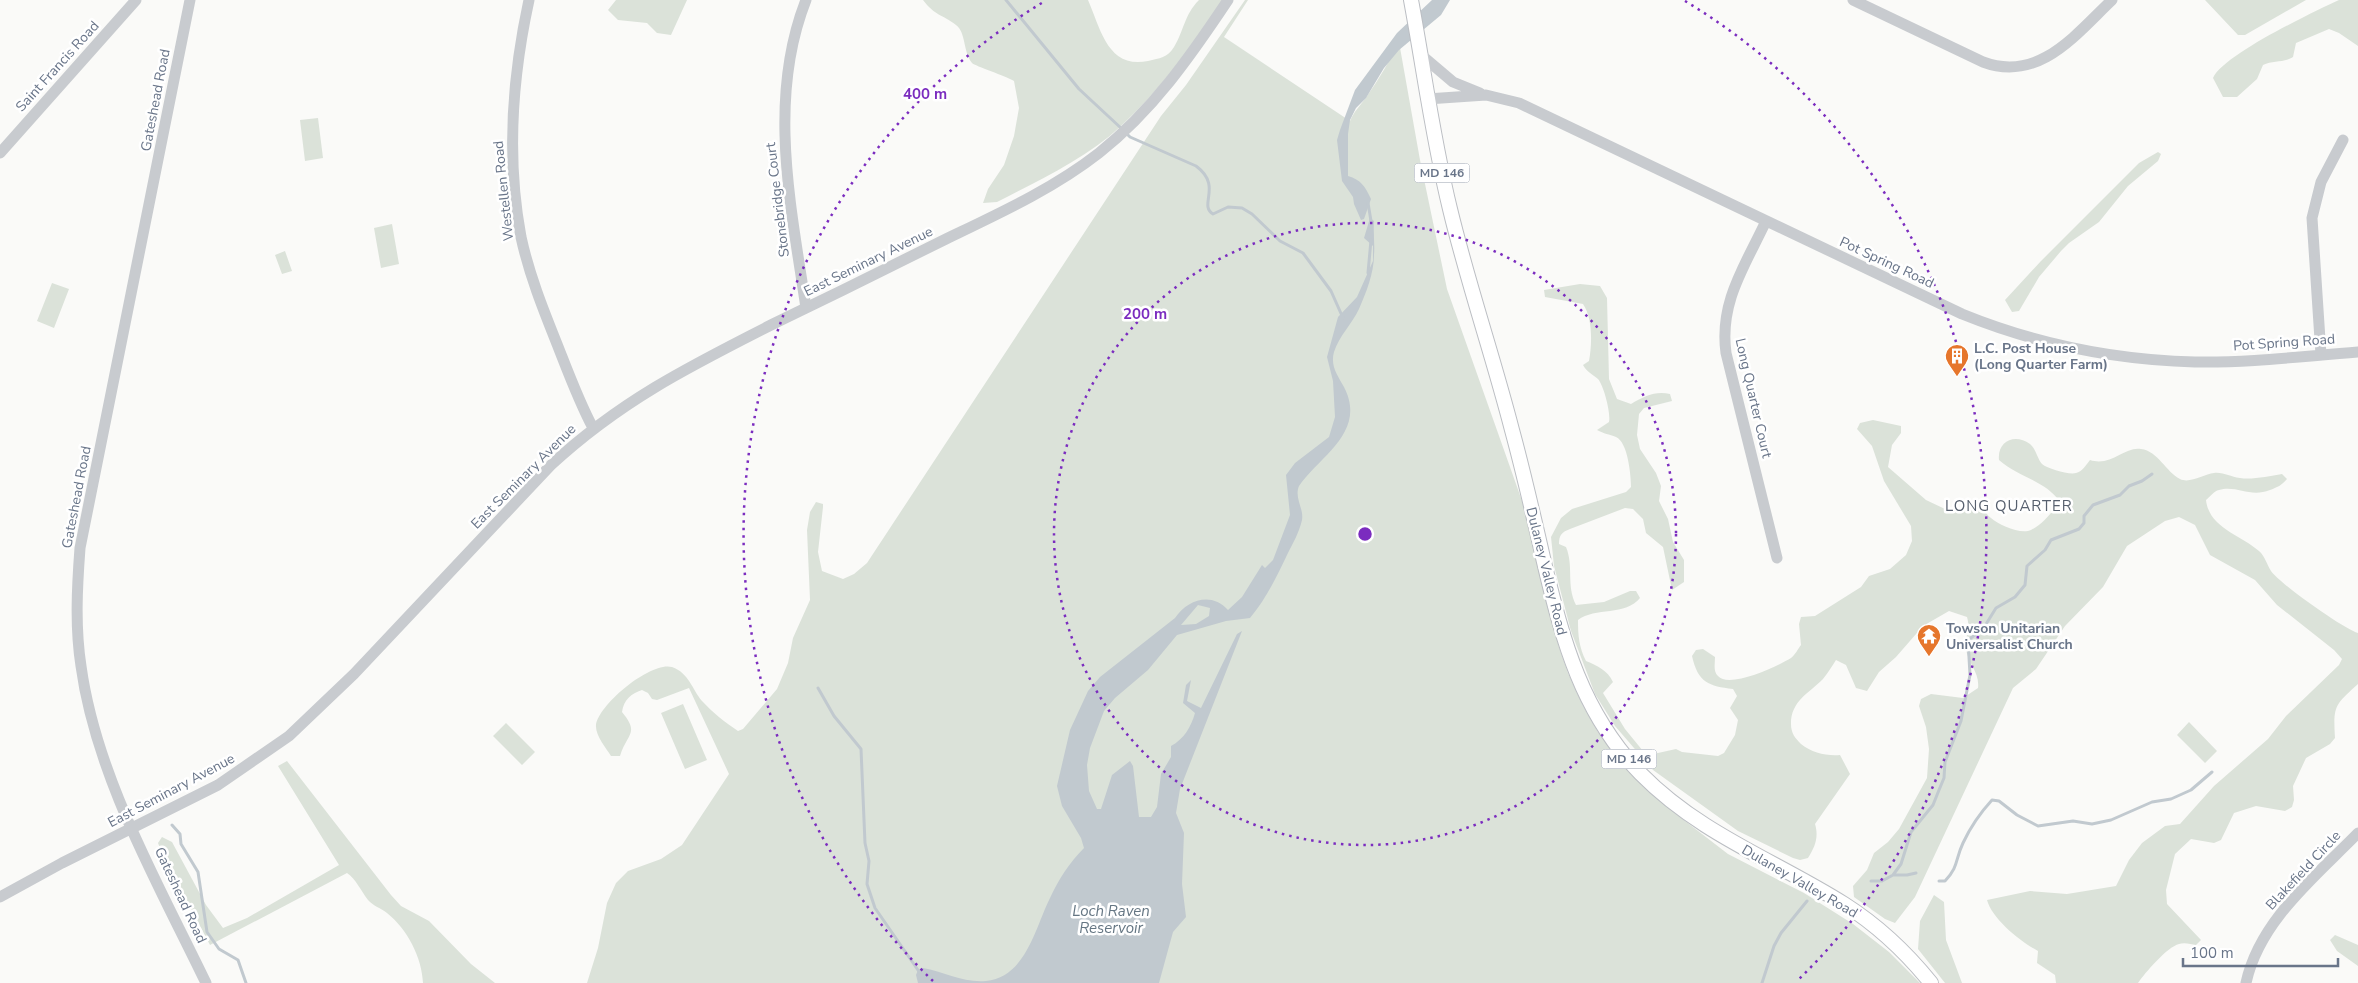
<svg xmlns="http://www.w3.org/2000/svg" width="2358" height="983" font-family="'Nunito Sans',sans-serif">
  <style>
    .green { fill: #dbe2d9 }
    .water { fill: #c1c9cf; fill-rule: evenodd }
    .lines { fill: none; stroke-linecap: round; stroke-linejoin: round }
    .stream { stroke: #c1c9cf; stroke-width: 3 }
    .major-casing { stroke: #bbbec3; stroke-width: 16 }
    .minor { stroke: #c8cbcf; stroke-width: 11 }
    .major { stroke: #fff; stroke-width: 14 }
    .ring { fill: none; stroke: #7b2cbf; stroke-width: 2.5; stroke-dasharray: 2.5 5 }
    .labels { text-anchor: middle; stroke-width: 5; stroke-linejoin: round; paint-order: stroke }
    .shield { fill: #fff; stroke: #969eac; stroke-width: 1 }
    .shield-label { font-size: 12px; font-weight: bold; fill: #697589 }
    .street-label { font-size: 14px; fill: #697589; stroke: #fff }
    .poi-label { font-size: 14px; font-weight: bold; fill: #697589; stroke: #fff; text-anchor: start }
    .neighbourhood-label { font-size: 15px; letter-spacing: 1px; fill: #57606e; stroke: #fff }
    .water-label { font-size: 15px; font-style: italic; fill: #657683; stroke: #fff }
    .centre { fill: #7b2cbf; stroke: #fff; stroke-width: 2.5 }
    .ring-label { font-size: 15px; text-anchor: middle; font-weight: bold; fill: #7b2cbf; stroke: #fff; stroke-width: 5; stroke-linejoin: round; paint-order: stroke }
  </style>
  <rect width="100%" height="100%" fill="#fafaf8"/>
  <path class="green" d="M 616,0 L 687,0 L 671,35 L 657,33 L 647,23 L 618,20 L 608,10 Z
    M 923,0 L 1088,0 C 1101,30 1108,69 1148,61 C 1160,58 1167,58 1174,47 C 1184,31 1184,15 1199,0 L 1226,0 C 1193,44 1161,89 1121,126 C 1086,159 1039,180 997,202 L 983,203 L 988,189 L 1004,165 L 1014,136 L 1019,108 L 1014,81 C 1006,76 975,66 972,63 C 963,52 966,32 956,25 C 942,14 935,16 923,0 Z
    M 1245,0 L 1248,0 L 1224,37 L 1350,121 C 1354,111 1361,105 1367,96 C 1379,79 1390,60 1399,42 L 1420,160 L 1447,289 L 1527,515 L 1559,647 L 1568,673 L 1583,706 L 1598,732 L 1623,765 L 1676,814 L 1728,854 L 1804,893 L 1853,924 L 1889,952 L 1920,983 L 587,983 L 598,948 L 607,903 L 616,883 L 628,871 L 661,859 L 682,845 L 729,774 L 689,688 L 657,700 L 652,699 L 648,693 L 642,690 C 631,694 624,699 622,712 C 640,734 627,733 620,756 L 611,756 C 606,748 595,735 596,725 C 599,704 651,661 672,667 C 689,673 692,689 702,701 C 712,712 726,723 738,731 L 743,729 L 777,689 L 788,663 L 793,638 L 810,600 L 807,530 L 810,512 L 816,502 L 823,504 L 823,507 L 818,552 L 822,571 L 843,579 L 854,574 L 867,563 L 1161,116 L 1186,85 Z
    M 2205,0 L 2306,0 L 2245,35 L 2238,35 Z
    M 2339,0 L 2358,0 L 2358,46 L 2339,33 L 2329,29 L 2296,43 L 2293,57 C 2284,63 2273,60 2263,65 L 2257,79 L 2237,97 L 2223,97 L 2213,78 C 2223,55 2313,12 2339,0 Z
    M 318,118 L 323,158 L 305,161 L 300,120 Z
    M 2158,152 L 2161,154 L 2158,161 L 2128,186 L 2099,222 L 2069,243 L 2061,251 L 2039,277 L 2019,311 L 2012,312 L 2005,300 L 2041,261 L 2139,163 Z
    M 392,224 L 399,264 L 381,268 L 374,228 Z
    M 285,251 L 292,271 L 282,274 L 275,255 Z
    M 52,283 L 69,289 L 54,328 L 37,321 Z
    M 1580,284 L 1600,286 L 1607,298 L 1609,379 L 1617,399 L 1631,404 C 1645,396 1655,391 1670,394 L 1672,401 L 1644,408 L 1639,414 L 1637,435 L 1640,449 L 1656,473 L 1661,486 L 1659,501 L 1668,519 L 1673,542 L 1684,560 L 1684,582 L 1672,590 L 1663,547 L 1646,533 L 1643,519 L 1633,509 L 1625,508 L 1570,529 C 1562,532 1559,535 1559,544 L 1566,547 C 1574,566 1566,585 1576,605 L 1604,602 L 1630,591 L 1636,591 L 1640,598 C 1626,616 1595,607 1578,620 C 1578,636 1579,647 1586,661 C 1598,666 1607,670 1613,682 L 1603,693 L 1625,729 L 1643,751 L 1658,753 L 1676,749 L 1682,752 L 1718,756 L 1724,753 L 1735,735 L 1738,720 L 1730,708 L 1737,696 L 1733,689 C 1709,686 1698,683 1692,656 L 1696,650 L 1703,649 L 1715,657 C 1715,664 1713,671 1718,676 C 1729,689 1778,666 1791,658 C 1795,655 1798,649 1801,645 L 1799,624 L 1801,617 L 1815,616 L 1861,587 L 1869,576 L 1890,569 L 1906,555 L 1912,541 L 1911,526 L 1884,481 L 1872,446 L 1857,429 L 1860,423 L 1873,420 L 1901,426 L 1901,433 L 1892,445 L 1888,467 L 1926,500 L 1945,509 L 1981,506 C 1984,510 1987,515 1991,518 C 1999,525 2021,535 2031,530 C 2043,524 2052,512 2060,502 C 2046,481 2018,477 1999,460 C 1997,441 2015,433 2030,444 C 2036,449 2037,458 2042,464 C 2048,469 2069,475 2076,473 C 2082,472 2086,465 2090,460 C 2111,467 2125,446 2141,449 C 2158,451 2166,472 2180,479 C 2190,484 2204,474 2214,473 C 2224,472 2230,477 2240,478 C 2252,480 2269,476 2282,474 L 2287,479 C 2282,485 2278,487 2270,490 C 2250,498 2237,485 2219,490 C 2214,491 2210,497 2206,500 C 2209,528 2241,535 2259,551 C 2265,556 2267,565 2271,571 C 2280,584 2344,629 2358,633 L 2358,684 C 2335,705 2333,705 2335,738 L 2330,744 L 2306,758 L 2293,786 L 2294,800 L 2292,807 L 2285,811 L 2256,806 L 2234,813 L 2221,840 L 2214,843 L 2191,839 L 2175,854 L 2166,890 L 2167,904 L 2201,940 L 2196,945 C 2191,944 2184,942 2179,944 C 2167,947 2145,973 2138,983 L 2056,983 L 2055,975 L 2037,963 L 2038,951 C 2021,942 1992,919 1987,900 L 2030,891 L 2067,894 L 2116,886 L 2129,860 L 2142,843 L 2165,826 L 2180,824 L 2214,786 L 2268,739 L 2286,716 L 2339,665 L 2342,659 L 2334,650 L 2277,605 L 2255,580 L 2210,555 L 2195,525 L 2179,517 L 2165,521 L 2127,546 L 2103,587 L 2065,626 L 2036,669 L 2013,688 L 1915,897 L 1895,923 L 1885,919 L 1854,897 L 1853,886 L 1867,870 L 1874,853 L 1888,842 L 1899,829 L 1927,778 L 1929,749 L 1926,727 L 1919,706 L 1921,699 L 1931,694 L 1963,698 L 1978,688 C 1980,673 1968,663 1966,649 C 1964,638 1971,630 1967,617 L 1949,611 L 1923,626 L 1896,657 L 1879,672 L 1867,691 L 1856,688 L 1846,665 L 1836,660 C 1832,666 1828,673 1823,679 C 1808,694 1791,701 1791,724 C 1791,733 1795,738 1801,744 C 1812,753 1826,756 1840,755 L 1850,774 L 1815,824 C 1819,837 1815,847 1808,858 L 1800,860 L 1793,858 L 1738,831 L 1653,770 L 1615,726 L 1595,694 L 1571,631 L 1554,566 L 1551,537 L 1561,518 L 1572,509 L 1626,492 L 1631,487 C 1631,476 1628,442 1616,437 C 1609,434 1604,434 1597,430 L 1609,422 C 1611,414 1604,386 1598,379 C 1592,374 1587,372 1583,365 L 1589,361 C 1592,345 1593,318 1583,304 L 1545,297 L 1544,290 Z
    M 683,704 L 707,760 L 685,769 L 661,713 Z
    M 2189,722 L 2217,751 L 2205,763 L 2177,735 Z
    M 506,723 L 535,752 L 522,765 L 493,736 Z
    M 287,761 L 391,895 L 401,906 L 429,921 L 471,964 L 495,983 L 423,983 C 422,957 407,929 387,913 C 381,908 373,906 368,900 C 361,891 356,879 347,873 L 210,945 L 162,853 L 158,843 L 162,837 L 172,842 L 206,905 L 223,928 L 247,918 L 339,865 L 278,766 Z
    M 1934,895 L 1944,902 L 1946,940 L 1962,983 L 1945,983 L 1918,949 L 1920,921 Z
    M 2335,935 L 2358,945 L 2358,966 L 2337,951 L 2330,940 Z"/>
  <path class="water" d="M 1432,0 L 1450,0 L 1441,15 L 1399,50 L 1384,68 L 1366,98 L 1356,108 L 1350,120 L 1348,134 L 1348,176 C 1361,180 1365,186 1371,199 L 1364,219 L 1361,220 L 1354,204 L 1353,197 L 1342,181 L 1337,140 L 1340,130 L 1355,90 L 1397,33 Z
    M 1370,218 L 1374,221 C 1373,232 1375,244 1374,255 C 1374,273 1366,293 1359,309 C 1352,324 1339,336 1334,352 C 1330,366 1338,376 1344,387 C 1367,432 1321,455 1299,486 C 1294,498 1304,508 1302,520 C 1299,533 1293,543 1287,555 C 1276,578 1266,599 1250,618 L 1226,621 L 1177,635 L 1148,670 L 1115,698 L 1104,711 L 1090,748 L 1087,765 L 1089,791 L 1097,809 L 1101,809 L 1112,775 L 1130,761 L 1133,766 L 1139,817 L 1151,817 L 1157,807 L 1161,774 L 1171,757 L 1171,746 C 1184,739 1191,727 1195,713 L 1183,703 L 1186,685 L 1191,680 L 1187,701 L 1201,708 L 1237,634 L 1242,631 L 1180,789 L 1176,813 L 1184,833 L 1182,884 L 1186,917 L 1173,932 L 1159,983 L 918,983 L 916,975 L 918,970 L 923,968 C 944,972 964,983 986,981 C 1026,977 1035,928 1050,898 C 1059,879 1069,863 1084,848 L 1081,838 L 1062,806 L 1057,786 L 1070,730 L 1088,691 L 1100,677 L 1175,618 C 1188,599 1212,592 1228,610 L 1242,597 L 1262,565 L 1265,568 L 1273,560 L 1290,515 L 1286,475 L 1295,463 L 1329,437 L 1335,417 L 1333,381 L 1327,357 L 1338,317 L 1357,297 L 1373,261 L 1373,246 L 1364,238 ZM 1198,605 L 1210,608 L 1209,616 L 1196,624 L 1181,625 Z"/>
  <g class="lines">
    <path class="stream" d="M 1006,0 L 1079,89 L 1122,129
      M 1126,133 L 1130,137 L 1196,166 C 1223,186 1198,205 1213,214 L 1228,207 L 1242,208 L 1252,214 L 1280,241 L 1303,253 L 1331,291 L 1343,318
      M 1368,203 L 1371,221
      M 1368,273 L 1371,240
      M 818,688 L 834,716 L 861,749 L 865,843 L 869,861 L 867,884 L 875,908 L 920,973
      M 172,825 L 180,834 L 181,844 L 198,872 L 207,932 L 219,949 L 238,960 L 246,983
      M 1893,875 L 1907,875 L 1916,873
      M 1871,881 L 1882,881 L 1893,875 L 1901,864 L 1911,832 L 1933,805 L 1939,790 L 1944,778 L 1945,762 L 1961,721 L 1970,675 L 1968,640 L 1983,629 L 1996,608 L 2015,597 L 2025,585 L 2027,566 L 2045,550 L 2051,540 L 2079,529 L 2084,523 L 2084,516 L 2093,505 L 2120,495 L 2129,486 L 2142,481 L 2152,474
      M 1939,881 L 1945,881 C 1959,866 1955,860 1963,843 C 1970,828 1981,812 1992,800 L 1999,801 L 2017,815 L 2038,826 L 2073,821 L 2092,824 L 2111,820 L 2152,802 L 2171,799 L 2191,790 L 2212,772
      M 1762,983 L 1774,946 L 1781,933 L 1807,901"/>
    <g class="major-casing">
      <path id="major" d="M 1411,0 C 1424,70 1433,140 1450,209 C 1468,284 1493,356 1512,430 C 1524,474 1534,518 1544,562 C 1563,642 1582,713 1641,774 C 1700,834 1774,860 1844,904 C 1877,925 1906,952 1931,983"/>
    </g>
    <path class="minor" d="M 190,0 L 80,548 C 77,588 75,627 81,666 C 96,776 158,883 206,983
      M 529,0 C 512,78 506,157 521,237 C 529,274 543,309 557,344 C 568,372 579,402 593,428
      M 806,0 C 767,99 791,206 806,308
      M 1853,0 L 1983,62 C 2039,83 2076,34 2112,0
      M 1420,54 L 1453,82 L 1480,93
      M 1427,99 L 1486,95 L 1519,103 L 1962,314 C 2036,344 2115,360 2195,362 C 2249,363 2304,356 2358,352
      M 0,153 L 136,0
      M 1766,221 C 1745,266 1719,302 1726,353 L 1777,558
      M 2321,355 L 2312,218 L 2321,182 L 2343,140
      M 0,897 L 62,863 L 218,785 L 289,736 L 354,674 L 551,465 C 620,401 690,366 773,324 C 831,296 888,268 946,239 C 998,214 1053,189 1099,153 C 1153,110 1190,57 1228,0
      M 2246,983 C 2259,921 2316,876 2358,833"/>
    <use href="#major" class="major"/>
  </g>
  <g class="ring">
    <circle cx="1365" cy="534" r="311"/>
    <path d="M933 981A622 622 0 0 1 1045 1M1685 1A622 622 0 0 1 1797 981"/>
  </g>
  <defs>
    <g id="building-pin" transform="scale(1.25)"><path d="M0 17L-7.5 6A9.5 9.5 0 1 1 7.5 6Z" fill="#e6762c" stroke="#fff"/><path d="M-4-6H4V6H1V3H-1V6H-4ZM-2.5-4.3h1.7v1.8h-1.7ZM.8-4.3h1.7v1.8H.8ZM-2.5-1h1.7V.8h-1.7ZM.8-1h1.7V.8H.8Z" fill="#fff"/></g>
    <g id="temple-pin" transform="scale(1.25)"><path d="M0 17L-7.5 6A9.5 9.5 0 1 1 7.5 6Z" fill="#e6762c" stroke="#fff"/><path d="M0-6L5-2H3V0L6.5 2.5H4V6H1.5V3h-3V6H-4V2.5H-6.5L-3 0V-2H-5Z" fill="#fff"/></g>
  </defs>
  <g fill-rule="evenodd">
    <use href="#building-pin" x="1957" y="356"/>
    <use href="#temple-pin" x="1929" y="636"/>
  </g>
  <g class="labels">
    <g class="shield">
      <rect x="1414.5" y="163.5" width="55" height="19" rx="4"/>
      <rect x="1601.5" y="749.5" width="55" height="19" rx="4"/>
    </g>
    <g class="shield-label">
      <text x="1442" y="177">MD 146</text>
      <text x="1629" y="763">MD 146</text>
    </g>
    <g class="street-label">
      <text transform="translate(57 66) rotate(-48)" y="5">Saint Francis Road</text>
      <text transform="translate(155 100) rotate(-79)" y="5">Gateshead Road</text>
      <text transform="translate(503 191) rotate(-96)" y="5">Westellen Road</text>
      <text transform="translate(777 200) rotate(-97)" y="5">Stonebridge Court</text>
      <text transform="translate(868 261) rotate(-26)" y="5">East Seminary Avenue</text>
      <text transform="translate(1887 262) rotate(25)" y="5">Pot Spring Road</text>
      <text transform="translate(2284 342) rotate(-4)" y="5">Pot Spring Road</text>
      <text transform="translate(1754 398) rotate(77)" y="5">Long Quarter Court</text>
      <text transform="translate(523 476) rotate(-45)" y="5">East Seminary Avenue</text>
      <text transform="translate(76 497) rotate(-79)" y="5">Gateshead Road</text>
      <text transform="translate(1547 571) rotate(76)" y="5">Dulaney Valley Road</text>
      <text transform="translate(171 790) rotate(-28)" y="5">East Seminary Avenue</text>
      <text transform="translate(2303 870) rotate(-47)" y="5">Blakefield Circle</text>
      <text transform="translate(1800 881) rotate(30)" y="5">Dulaney Valley Road</text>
      <text transform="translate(181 895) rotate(65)" y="5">Gateshead Road</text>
    </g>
    <g class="poi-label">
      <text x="1974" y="353">L.C. Post House<tspan x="1974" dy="16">(Long Quarter Farm)</tspan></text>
      <text x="1946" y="633">Towson Unitarian<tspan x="1946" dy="16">Universalist Church</tspan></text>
    </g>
    <g class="neighbourhood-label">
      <text x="2009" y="511">LONG QUARTER</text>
    </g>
    <g class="water-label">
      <text x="1111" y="916">Loch Raven<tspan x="1111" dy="17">Reservoir</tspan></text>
    </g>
  </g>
  <circle cx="1365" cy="534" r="8" class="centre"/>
  <g class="ring-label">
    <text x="925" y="99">400 m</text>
    <text x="1145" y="319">200 m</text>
  </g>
  <path d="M2183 958v8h155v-8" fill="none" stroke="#697589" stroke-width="2.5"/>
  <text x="2190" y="958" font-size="15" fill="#697589" stroke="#ffffff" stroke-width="4" paint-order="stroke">100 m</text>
</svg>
